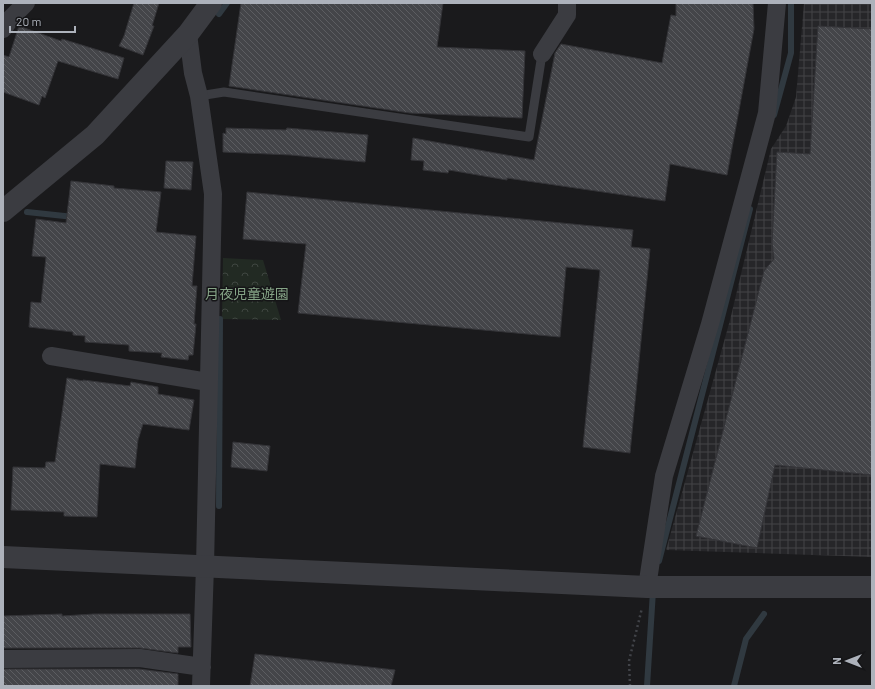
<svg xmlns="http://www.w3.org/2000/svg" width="875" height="689" font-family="Barlow,'Noto Sans JP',sans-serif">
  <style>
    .industrial { fill: url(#industrial-grid) }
    .forest { fill: url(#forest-crowns) }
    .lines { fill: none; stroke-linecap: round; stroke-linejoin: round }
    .stream { stroke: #303940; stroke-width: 6 }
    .building { fill: url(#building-back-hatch); stroke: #343438 }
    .path { stroke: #414348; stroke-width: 2.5; stroke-dasharray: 2 3; stroke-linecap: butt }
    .service { stroke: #3b3c41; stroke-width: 9 }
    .minor { stroke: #3b3c41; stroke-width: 18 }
    .tertiary { stroke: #3b3c41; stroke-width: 22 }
    .labels { text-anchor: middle; stroke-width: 3; stroke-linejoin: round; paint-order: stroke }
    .park-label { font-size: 14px; fill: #86a487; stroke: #151517 }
  </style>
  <defs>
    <pattern id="industrial-grid" width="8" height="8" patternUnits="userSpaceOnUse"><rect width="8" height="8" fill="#262629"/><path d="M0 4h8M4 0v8" fill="none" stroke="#434346"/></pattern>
    <pattern id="forest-crowns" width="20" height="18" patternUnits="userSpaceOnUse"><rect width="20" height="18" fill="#222a23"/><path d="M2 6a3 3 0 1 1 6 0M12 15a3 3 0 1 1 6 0" fill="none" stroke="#3f4641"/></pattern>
    <pattern id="building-back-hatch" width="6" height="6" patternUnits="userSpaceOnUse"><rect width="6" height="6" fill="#444549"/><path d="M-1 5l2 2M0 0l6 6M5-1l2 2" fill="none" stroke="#5c5d61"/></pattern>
  </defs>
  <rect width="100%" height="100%" fill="#1a1a1c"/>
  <path class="industrial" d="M 804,3 L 872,3 L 872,557 L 666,550 L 730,320 L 771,149 L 786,126 L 796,97 Z"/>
  <path class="forest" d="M 223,258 L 263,260 L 281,320 L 222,319 Z"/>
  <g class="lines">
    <path class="stream" d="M 219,14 L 227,3
      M 774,115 L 791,53 L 791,3
      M 27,212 L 74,217
      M 219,506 L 220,319
      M 659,561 L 750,209
      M 647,686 L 653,591
      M 734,686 L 746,639 L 764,614"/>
  </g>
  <path class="building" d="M 134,3 L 159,3 L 152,26 L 154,26 L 143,55 L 119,46 L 124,36 Z
    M 241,3 L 443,3 L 437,47 L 525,51 L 522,118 L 410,113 L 229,86 Z
    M 676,3 L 753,3 L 754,29 L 727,175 L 670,164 L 665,201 L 507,178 L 507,180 L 449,170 L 448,173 L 423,170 L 424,161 L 411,160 L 413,138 L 534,160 L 555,53 L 561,44 L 662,63 L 671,15 L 676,16 Z
    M 19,26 L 61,41 L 62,39 L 124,58 L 118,79 L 58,61 L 45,98 L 42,96 L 39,105 L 3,92 L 3,55 L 9,57 Z
    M 818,26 L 872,29 L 872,475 L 775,465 L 757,548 L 696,536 L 764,271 L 774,259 L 772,243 L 777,152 L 810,154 Z
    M 226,128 L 286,130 L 287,128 L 368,135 L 365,162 L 291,155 L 223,152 L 223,133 L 226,134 Z
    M 166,161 L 193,162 L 191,190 L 164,188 Z
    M 71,181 L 114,186 L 114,188 L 161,192 L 156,232 L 196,236 L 192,286 L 197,286 L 194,324 L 196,324 L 193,355 L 189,355 L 188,360 L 161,357 L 162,353 L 129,351 L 129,345 L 85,342 L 85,336 L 73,335 L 73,332 L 29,327 L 31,302 L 41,303 L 46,257 L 32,256 L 36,219 L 66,223 Z
    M 247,192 L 633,230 L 631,247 L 650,249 L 630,453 L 583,447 L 600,270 L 566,267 L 560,337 L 298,313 L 306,244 L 243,239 Z
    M 67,378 L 83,381 L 83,380 L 130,386 L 131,382 L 158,387 L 158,394 L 194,400 L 189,430 L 143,424 L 138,440 L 135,468 L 100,464 L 97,517 L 64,516 L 64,512 L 11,510 L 13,467 L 45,468 L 46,462 L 55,462 Z
    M 233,442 L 270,446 L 267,471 L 231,467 Z
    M 62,614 L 62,616 L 94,614 L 190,614 L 191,647 L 178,647 L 178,653 L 140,648 L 3,648 L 3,616 Z
    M 255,654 L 395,670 L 391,686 L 250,686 Z
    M 3,669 L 139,669 L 178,674 L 178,686 L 3,686 Z"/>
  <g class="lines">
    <path class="path" d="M 630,686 L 629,661 L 642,608"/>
    <path class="service" d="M 199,96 L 224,92 L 529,137 L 542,54"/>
    <path class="minor" d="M 3,29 L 11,18 L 26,3
      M 188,34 L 193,73 L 199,96 L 213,194 L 205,566 L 201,686
      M 542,54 L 567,15 L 567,3
      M 51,356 L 208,382
      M 647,587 L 664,476 L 710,324 L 767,113 L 777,3
      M 3,659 L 140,658 L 202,667"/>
    <path class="tertiary" d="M 3,211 L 95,135 L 188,34 L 211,3
      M 3,557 L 647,587 L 872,587"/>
  </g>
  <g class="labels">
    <g class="park-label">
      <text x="247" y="299">月夜児童遊園</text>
    </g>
  </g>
  <rect width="875" height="689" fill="none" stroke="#adb2bb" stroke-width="8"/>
  <g transform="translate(847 661) rotate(270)" stroke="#151517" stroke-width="3" paint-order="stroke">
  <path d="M0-3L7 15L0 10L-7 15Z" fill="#adb2bb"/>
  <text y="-6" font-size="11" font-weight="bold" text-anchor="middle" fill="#adb2bb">N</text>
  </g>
  <path d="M10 26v6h65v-6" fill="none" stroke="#adb2bb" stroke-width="2"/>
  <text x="16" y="26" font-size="12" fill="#adb2bb" stroke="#151517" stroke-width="3" paint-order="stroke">20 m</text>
</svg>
